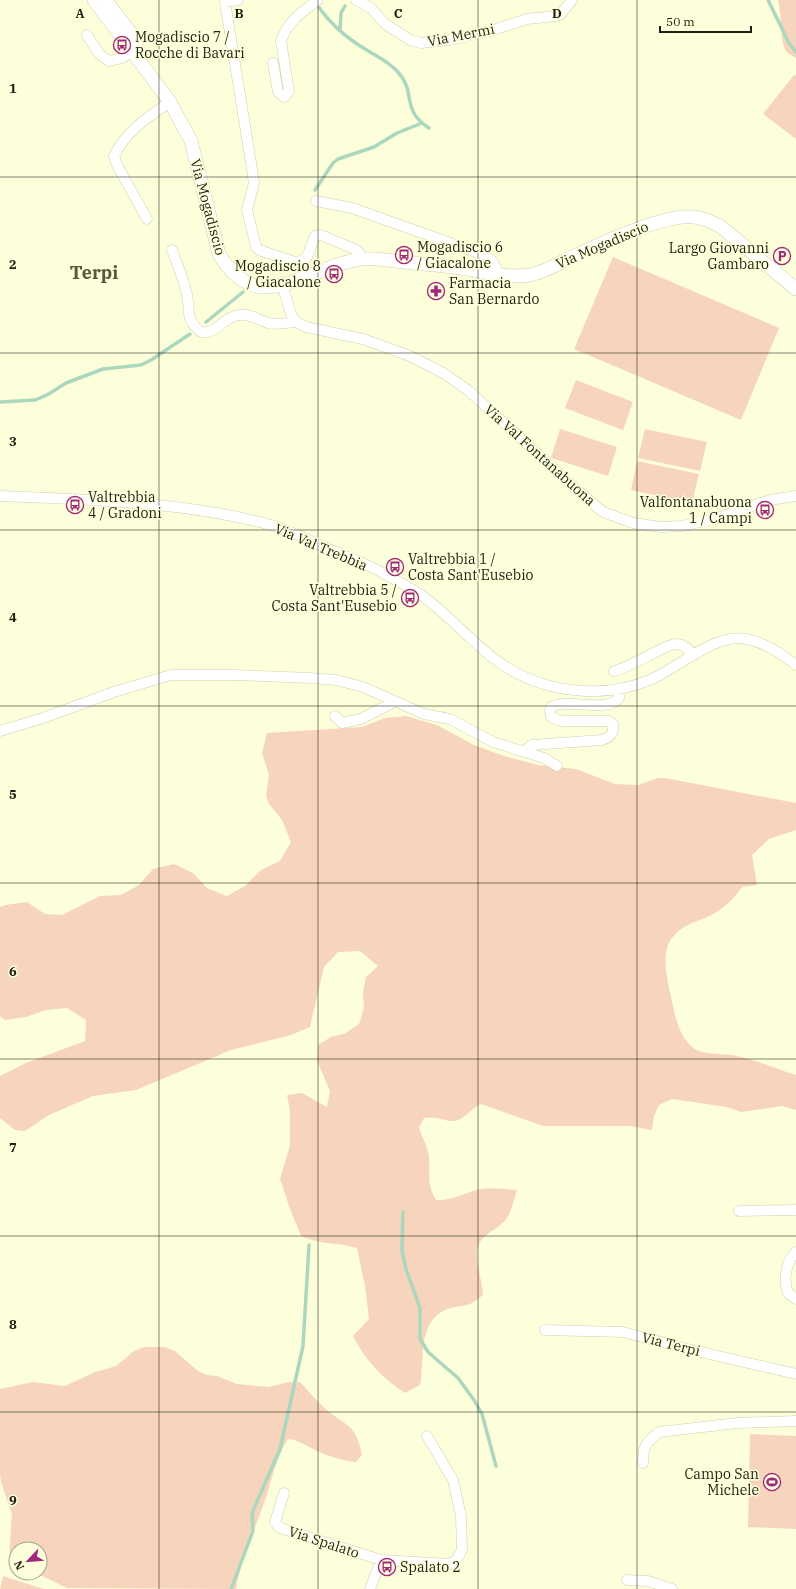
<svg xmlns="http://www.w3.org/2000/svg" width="796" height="1589" font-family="'IBM Plex Serif',serif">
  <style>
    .green { fill: #f7d5bc }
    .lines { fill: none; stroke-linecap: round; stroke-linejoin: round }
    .stream { stroke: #acd7bf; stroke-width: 3.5 }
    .minor-casing { stroke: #ced0ad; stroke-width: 11 }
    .tertiary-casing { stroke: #ced0ad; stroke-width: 14 }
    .minor { stroke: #fff; stroke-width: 10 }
    .tertiary { stroke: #fff; stroke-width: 13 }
    .grid { fill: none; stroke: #1f1f12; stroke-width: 1; stroke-opacity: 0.55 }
    .labels { text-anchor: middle; stroke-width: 3; stroke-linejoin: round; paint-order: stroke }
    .street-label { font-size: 14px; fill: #1f1f12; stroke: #fdffdb }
    .poi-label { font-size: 14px; fill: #1f1f12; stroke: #fdffdb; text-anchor: start }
    .district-label { font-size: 18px; font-weight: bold; fill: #58593b; stroke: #fdffdb }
    .grid-label { font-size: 13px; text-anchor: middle; font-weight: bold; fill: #1f1f12; stroke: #fdffdb; stroke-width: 3; stroke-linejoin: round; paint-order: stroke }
  </style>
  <rect width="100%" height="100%" fill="#fdffdb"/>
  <path class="green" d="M 778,0 L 796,0 L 796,58 C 793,56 788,54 786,51 C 779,39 782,14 778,0 Z
    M 794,75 L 796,76 L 796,139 L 763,114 Z
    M 613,257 L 779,328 L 741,420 L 574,349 Z
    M 576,380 L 633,402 L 623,430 L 565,408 Z
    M 560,429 L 617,447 L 608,476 L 551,458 Z
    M 645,429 L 707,442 L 700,471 L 638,458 Z
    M 637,461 L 699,474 L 692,503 L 631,490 Z
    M 406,716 L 437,725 L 474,745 L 504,756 L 538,765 L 576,769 L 615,784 L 638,785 L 658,778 L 665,778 L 796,803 L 796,830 L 769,839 L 752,855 L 757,885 L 742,887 C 733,900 720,912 705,918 C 692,923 681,926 672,938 C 662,951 666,973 669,988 C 674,1007 675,1028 689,1044 C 699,1056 718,1053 732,1055 C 753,1059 775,1068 796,1075 L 796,1110 L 782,1106 L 741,1112 L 727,1107 L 672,1099 L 659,1105 L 654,1116 L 652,1130 L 630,1126 L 543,1126 L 481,1104 C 472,1108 463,1120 455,1121 C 446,1122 437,1116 424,1118 L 419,1128 C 421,1135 425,1141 427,1148 C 433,1168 424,1180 436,1200 C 451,1201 462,1194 476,1190 C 487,1187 506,1189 517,1190 C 514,1199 512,1209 508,1216 C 499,1233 476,1232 477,1256 C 478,1269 482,1282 483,1295 C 479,1298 474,1302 470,1304 C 461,1307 452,1306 443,1311 C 417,1325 425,1362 420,1385 L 405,1393 C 383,1379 365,1360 353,1336 L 369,1319 L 365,1286 L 357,1248 C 337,1242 320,1245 301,1236 L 289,1206 L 280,1179 L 290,1145 L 290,1111 L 287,1095 L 302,1093 L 327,1107 L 330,1091 L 317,1061 L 318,1045 L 331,1037 L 346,1033 L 359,1024 L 364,1008 L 363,992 L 366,977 L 378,966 L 360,951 L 338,952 L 324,967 L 310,1027 L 291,1035 L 231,1050 L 136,1090 L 93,1096 L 49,1115 L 25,1131 L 15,1130 L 0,1118 L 0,1076 L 26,1063 L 85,1041 L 86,1020 L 67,1008 L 46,1010 L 26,1017 L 5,1020 L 0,1016 L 0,907 L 5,905 L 27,902 L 45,914 L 62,915 L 100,896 L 121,895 L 139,885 L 153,869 L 174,864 L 193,873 L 207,888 L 227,896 L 245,886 L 261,870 L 280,861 L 291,842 L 282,820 L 269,804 L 266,796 L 269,775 L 262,753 L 267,733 L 362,727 L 385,718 Z
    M 144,1347 L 165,1347 L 175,1351 L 198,1371 L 207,1375 L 217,1376 L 237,1384 L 268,1387 L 289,1382 L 300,1382 C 309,1391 318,1403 328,1411 C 348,1427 356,1425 362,1455 L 356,1462 C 343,1461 329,1456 317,1451 C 306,1446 299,1440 288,1439 C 276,1457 272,1480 265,1500 C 255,1530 241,1558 236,1589 L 67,1588 L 36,1573 L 40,1573 L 40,1549 L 16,1549 L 16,1564 L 9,1560 L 12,1514 L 1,1482 L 0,1473 L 0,1389 L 33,1382 L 65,1386 L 95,1372 L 116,1366 L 134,1351 Z
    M 750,1434 L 796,1436 L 796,1529 L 748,1527 Z
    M 3,1576 L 44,1589 L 0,1589 Z"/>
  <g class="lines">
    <path class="stream" d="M 768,0 L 789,43 L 796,52
      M 316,3 C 329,23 345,37 365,49 C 376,56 388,61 398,72 C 417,93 400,109 429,128
      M 340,31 L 341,13 L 345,6
      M 315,190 L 333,163 L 338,159 L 374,147 L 397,133 L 422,123
      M 206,322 L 243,292
      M 0,402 L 35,400 L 47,395 L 66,383 L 103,369 L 141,365 L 151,360 L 190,334
      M 403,1212 L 402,1251 L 406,1269 L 420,1308 L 420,1339 L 428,1352 L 458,1378 L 474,1400 L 482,1414 L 496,1466
      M 231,1589 L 253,1531 L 252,1513 L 280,1449 L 303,1346 L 309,1245"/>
    <g class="minor-casing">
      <path id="minor" d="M 238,0 L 225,2 L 251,163 L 254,183 L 247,210 L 256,247 L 259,250 L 298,263 L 307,257 L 315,236 L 321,235 L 357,250 L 364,259
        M 356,0 L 371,8 L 385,24 L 412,41 L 421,43 L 450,40 L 490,31 L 527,19 L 556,16 L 560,15 L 572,0
        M 87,35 L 99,54 L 109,61 L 122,58 L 136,48 L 137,44 L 135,36 L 107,0
        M 273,63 L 278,92 L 284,97 L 289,91 L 281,41 C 287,22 303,11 318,0
        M 316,201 L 352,208 L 484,255 C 493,260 496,264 497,274
        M 147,219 L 117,165 L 114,156 C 126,131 148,117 170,102
        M 172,250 C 177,264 184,280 187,295 C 191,312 184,318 201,332 C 217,334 223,317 239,315 C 250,313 258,320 268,323 C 277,325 287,323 296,322
        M 282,284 L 291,314 L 296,322 L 306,327 L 363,339 L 410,356 L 445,374 L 469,391 L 576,489 L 603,512 L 633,523 L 661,527 L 682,526 L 714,519 L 770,500 L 796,496
        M 0,496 C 91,500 183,501 271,525 C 292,531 312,542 331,550 C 351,558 372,566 390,577 C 401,583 414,590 424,597 C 470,632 490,670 550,686 C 584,694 620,693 652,679 C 679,667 715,633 746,639 C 764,642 782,654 796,665
        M 614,671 C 630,668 667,643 677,644 C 684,644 690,651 694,655
        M 335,716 L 342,723 L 361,719 L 394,702
        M 0,731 L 43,718 L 114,692 L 171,675 L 235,675 L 310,678 L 336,680 L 363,687 L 424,714 L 450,719 L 493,742 L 544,758 L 557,766
        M 524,751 L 532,745 L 602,740 C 611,737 614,733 613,724 L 609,721 L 561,721 L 551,717 L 550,711 L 551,707 C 567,697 607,714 619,698 L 619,689
        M 739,1211 L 796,1210
        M 796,1252 C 786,1261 783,1280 788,1293 L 796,1299
        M 545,1330 L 623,1332 L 688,1349 L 796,1374
        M 643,1463 L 644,1450 L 647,1443 L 659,1432 L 738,1423 L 796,1421
        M 284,1493 L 275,1522 L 280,1528 L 381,1560 L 450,1564 L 457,1559 L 462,1550 L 461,1516 L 453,1480 L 427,1436
        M 627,1580 L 648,1581 L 672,1589
        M 370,1589 L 381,1560"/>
    </g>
    <g class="tertiary-casing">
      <path id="tertiary" d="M 94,0 L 170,102 L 191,141 L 219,254 C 228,270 244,286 263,287 C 292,288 331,262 362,259 C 372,258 384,260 395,261 C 419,264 443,265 467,269 C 488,273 510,278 530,275 C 545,272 559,263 572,257 C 600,244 665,213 694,217 C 704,218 711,222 720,226 L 796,289"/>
    </g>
    <use href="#minor" class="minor"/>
    <use href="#tertiary" class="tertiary"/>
  </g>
  <path class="grid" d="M 159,0 L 159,1589M 318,0 L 318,1589M 478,0 L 478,1589M 637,0 L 637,1589M 0,177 L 796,177M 0,353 L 796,353M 0,530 L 796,530M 0,706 L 796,706M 0,883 L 796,883M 0,1059 L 796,1059M 0,1236 L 796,1236M 0,1412 L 796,1412"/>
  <defs>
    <g id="bus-ring" transform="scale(0.9)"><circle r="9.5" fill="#fdffdb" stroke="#a2287e" stroke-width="1.5"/><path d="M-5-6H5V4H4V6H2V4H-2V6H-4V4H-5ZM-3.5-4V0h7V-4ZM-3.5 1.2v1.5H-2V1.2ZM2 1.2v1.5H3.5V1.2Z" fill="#a2287e"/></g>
    <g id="parking-ring" transform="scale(0.9)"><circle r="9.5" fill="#fdffdb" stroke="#a2287e" stroke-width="1.5"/><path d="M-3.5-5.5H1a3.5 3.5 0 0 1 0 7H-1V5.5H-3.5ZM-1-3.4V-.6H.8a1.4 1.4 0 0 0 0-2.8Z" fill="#a2287e"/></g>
    <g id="pharmacy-ring" transform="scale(0.9)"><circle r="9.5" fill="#fdffdb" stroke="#a2287e" stroke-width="1.5"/><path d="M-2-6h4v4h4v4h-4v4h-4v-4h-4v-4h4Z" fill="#a2287e"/></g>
    <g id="stadium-ring" transform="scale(0.9)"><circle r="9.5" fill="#fdffdb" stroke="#a2287e" stroke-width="1.5"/><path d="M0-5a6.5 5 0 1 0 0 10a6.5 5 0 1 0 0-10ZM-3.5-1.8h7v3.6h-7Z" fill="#a2287e"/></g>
  </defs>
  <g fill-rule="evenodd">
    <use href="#bus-ring" x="122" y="45"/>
    <use href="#bus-ring" x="404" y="255"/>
    <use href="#parking-ring" x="782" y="256"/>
    <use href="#bus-ring" x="334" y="274"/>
    <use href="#pharmacy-ring" x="436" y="291"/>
    <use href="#bus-ring" x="75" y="505"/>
    <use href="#bus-ring" x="765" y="510"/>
    <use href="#bus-ring" x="395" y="567"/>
    <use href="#bus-ring" x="410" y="598"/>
    <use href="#stadium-ring" x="772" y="1482"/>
    <use href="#bus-ring" x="387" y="1567"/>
  </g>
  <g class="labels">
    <g class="street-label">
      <text transform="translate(461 35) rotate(-11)" y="5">Via Mermi</text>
      <text transform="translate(208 207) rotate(75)" y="5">Via Mogadiscio</text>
      <text transform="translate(602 245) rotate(-23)" y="5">Via Mogadiscio</text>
      <text transform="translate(540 455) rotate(42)" y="5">Via Val Fontanabuona</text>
      <text transform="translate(321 547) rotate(23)" y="5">Via Val Trebbia</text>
      <text transform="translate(671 1344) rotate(14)" y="5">Via Terpi</text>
      <text transform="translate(324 1542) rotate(18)" y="5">Via Spalato</text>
    </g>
    <g class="poi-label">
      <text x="135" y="42">Mogadiscio 7 /<tspan x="135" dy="16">Rocche di Bavari</tspan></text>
      <text x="417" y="252">Mogadiscio 6<tspan x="417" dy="16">/ Giacalone</tspan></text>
      <text x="769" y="253" text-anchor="end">Largo Giovanni<tspan x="769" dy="16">Gambaro</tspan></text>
      <text x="321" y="271" text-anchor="end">Mogadiscio 8<tspan x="321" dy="16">/ Giacalone</tspan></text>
      <text x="449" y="288">Farmacia<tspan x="449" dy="16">San Bernardo</tspan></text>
      <text x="88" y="502">Valtrebbia<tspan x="88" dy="16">4 / Gradoni</tspan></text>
      <text x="752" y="507" text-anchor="end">Valfontanabuona<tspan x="752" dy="16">1 / Campi</tspan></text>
      <text x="408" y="564">Valtrebbia 1 /<tspan x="408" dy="16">Costa Sant'Eusebio</tspan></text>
      <text x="397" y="595" text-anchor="end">Valtrebbia 5 /<tspan x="397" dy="16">Costa Sant'Eusebio</tspan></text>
      <text x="759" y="1479" text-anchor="end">Campo San<tspan x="759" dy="16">Michele</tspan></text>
      <text x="400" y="1572">Spalato 2</text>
    </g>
    <g class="district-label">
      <text x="94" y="279">Terpi</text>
    </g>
  </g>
  <g class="grid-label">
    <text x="80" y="18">A</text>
    <text x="239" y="18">B</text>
    <text x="398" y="18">C</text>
    <text x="557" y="18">D</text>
    <text x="13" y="93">1</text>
    <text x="13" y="269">2</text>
    <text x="13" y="446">3</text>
    <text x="13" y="622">4</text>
    <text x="13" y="799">5</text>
    <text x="13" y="976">6</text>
    <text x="13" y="1152">7</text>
    <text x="13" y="1329">8</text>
    <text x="13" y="1505">9</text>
  </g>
  <g transform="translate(28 1561) rotate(244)"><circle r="19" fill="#fdffdb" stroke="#a4a58b"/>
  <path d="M0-3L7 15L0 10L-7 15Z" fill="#a2287e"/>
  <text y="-6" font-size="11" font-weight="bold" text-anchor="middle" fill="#1f1f12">N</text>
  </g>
  <path d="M660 26v6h91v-6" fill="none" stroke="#1f1f12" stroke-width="2"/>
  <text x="666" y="26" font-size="12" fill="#1f1f12" stroke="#fdffdb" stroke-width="3" paint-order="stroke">50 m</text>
</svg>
